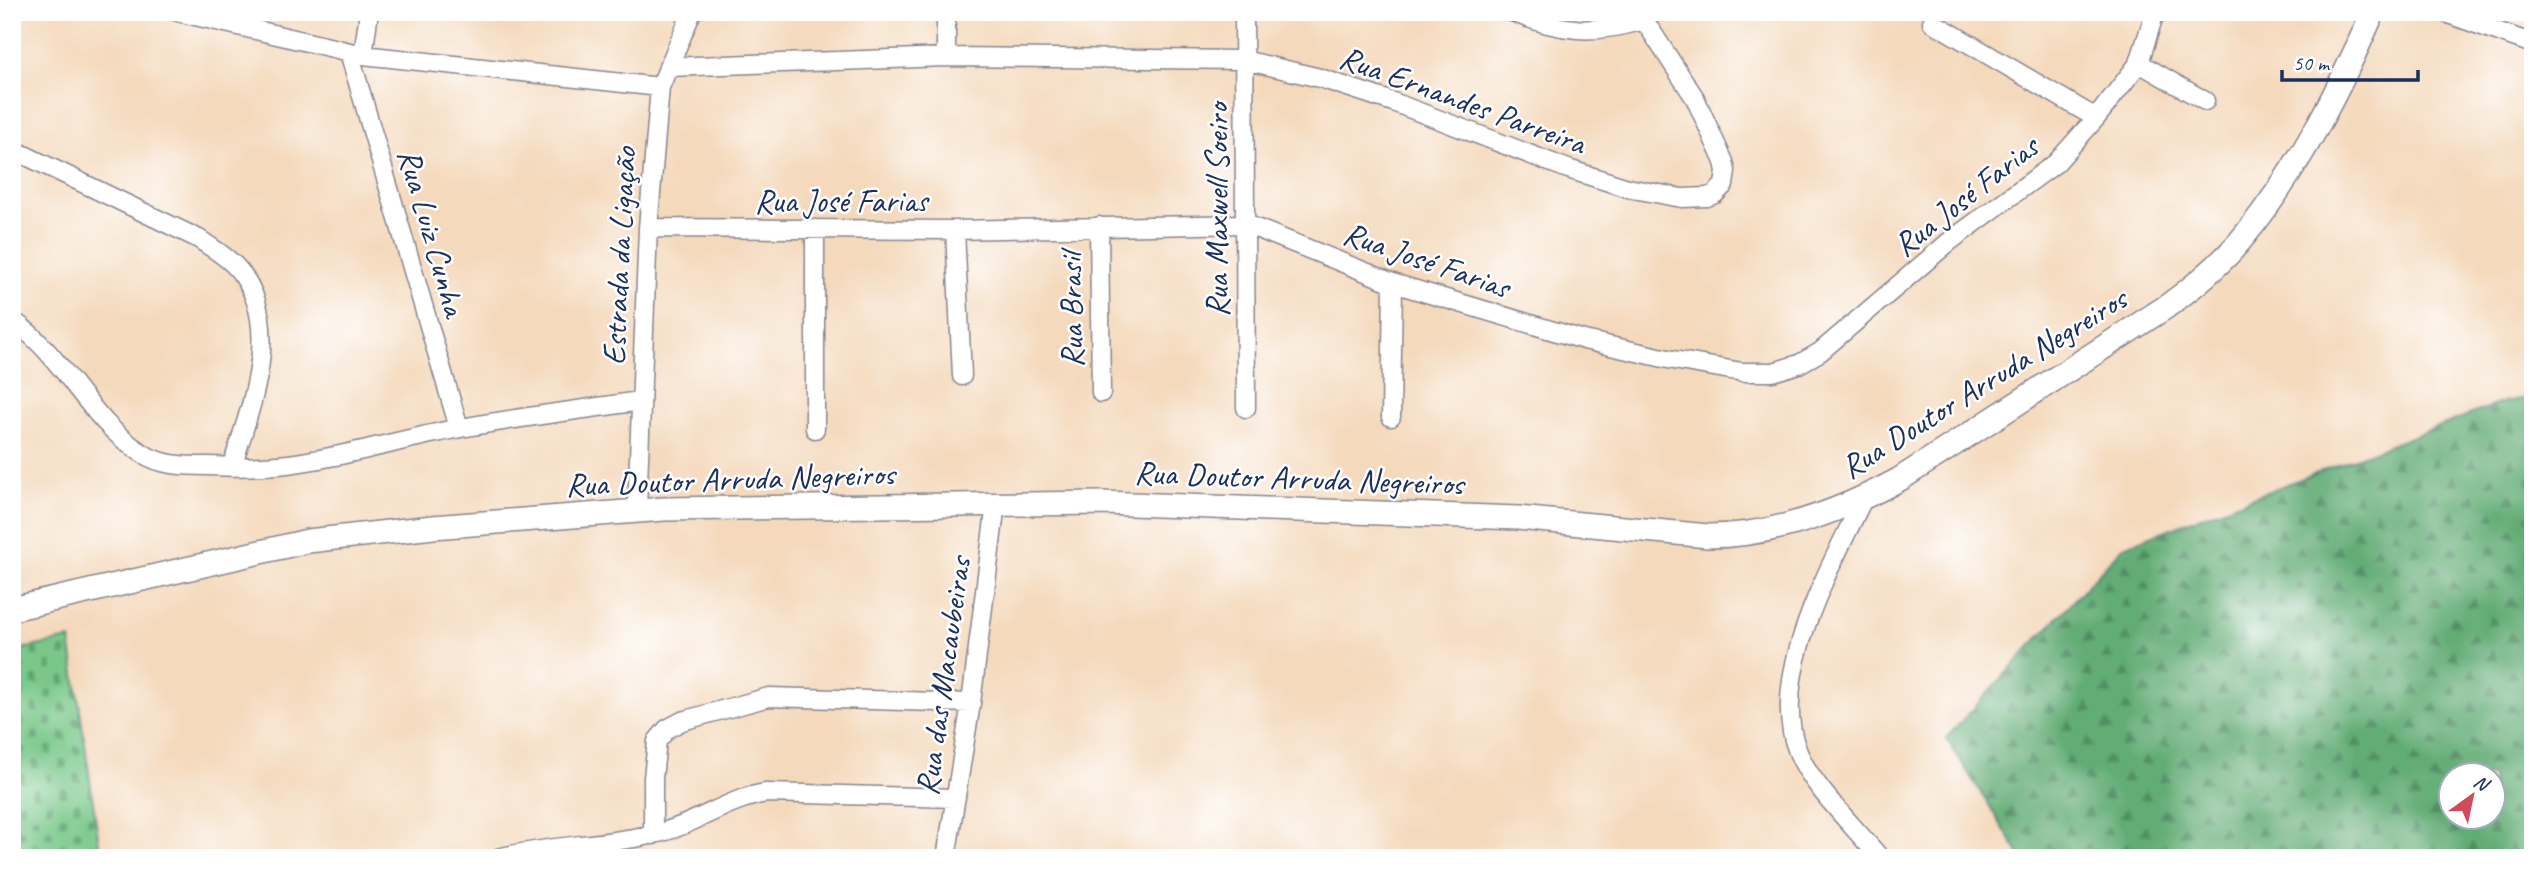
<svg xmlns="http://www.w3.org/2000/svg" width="2545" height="870" font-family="Caveat,sans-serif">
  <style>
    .forest { fill: url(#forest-firs); stroke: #3e6e6a; stroke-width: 2; fill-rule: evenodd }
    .cemetery { fill: url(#cemetery-stones); stroke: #4a7c74; stroke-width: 2 }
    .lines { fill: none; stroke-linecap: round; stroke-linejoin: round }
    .minor-casing { stroke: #88848d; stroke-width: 21 }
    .tertiary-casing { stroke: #88848d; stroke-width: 26 }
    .minor { stroke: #fff; stroke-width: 18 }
    .tertiary { stroke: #fff; stroke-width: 23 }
    .labels { text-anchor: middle; stroke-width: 5; stroke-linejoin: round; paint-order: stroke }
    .street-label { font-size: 33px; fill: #1b2f5e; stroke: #fff }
  </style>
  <defs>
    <pattern id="forest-firs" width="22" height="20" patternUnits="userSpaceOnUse" patternTransform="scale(1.75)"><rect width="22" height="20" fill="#62ac75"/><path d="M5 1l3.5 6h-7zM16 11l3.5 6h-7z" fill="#508c63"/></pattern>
    <pattern id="cemetery-stones" width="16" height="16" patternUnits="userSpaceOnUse" patternTransform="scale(1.75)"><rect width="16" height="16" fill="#79c889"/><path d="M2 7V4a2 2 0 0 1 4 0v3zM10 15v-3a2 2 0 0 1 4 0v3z" fill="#62a373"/></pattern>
  </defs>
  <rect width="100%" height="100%" fill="#fff"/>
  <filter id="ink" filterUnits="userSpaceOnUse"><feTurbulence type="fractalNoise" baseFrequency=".0143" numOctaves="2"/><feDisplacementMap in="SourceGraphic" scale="14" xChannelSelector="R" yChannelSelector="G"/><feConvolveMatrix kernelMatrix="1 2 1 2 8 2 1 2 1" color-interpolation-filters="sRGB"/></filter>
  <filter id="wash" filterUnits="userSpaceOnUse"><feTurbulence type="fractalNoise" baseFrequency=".00686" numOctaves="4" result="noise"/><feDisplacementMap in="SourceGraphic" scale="28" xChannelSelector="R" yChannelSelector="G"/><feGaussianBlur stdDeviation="1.57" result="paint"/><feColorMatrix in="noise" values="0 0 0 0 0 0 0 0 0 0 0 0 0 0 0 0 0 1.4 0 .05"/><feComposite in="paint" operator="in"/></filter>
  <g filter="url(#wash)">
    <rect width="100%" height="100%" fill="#f4d9bc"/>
    <path class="forest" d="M 2533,397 L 2533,858 L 2022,858 L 1946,738 L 2124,546 L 2503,402 ZM 2450,776 L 2492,776 L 2492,818 L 2450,818 Z"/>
    <path class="cemetery" d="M 70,639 L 101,858 L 12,858 L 12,651 Z"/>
  </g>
  <g filter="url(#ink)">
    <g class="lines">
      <g class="minor-casing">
        <path id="minor" d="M 178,12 L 363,55 L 660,87
          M 946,12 L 946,57
          M 1244,12 L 1246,408
          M 1512,12 C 1561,32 1593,35 1644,20
          M 2443,12 L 2533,44
          M 1932,22 L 2096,118 L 2139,63 L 2155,12
          M 349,52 L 459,428
          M 363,55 L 369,12
          M 2139,63 L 2205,101
          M 668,67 L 946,57 L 1244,60 L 1320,78 L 1393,102 L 1568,169 L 1628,188 L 1682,198 L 1707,197 L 1715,194 L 1724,185 L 1726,171 L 1724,162 L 1695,98 L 1644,20 L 1641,12
          M 12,149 L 199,239 C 212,248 227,256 238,269 C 285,325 250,407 232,467
          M 1099,226 L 1101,393
          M 648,228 L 955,230 L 1246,224 L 1393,283 L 1584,340 L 1668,359 L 1742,372 L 1773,372 L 1799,364 L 1820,352 L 1950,241 L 2056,163 L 2096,118
          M 955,230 L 962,376
          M 12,320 C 64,355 88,420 142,453 C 161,466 186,466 209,466 C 232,467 255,467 278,465 C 339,459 400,439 461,428 C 520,417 580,410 640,401
          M 1391,417 L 1393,283
          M 815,429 L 815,229
          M 1863,499 C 1831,567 1767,677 1798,752 C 1812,787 1856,828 1880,858
          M 637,510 L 648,228 L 660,87 L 692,12
          M 653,835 L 653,778 L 657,741 L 667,729 L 682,721 L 769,697 L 971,703
          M 498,858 C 549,845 603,846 654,834 C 694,826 726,799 766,793 L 956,798
          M 946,858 L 971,703 L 996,503"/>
      </g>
      <g class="tertiary-casing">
        <path id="tertiary" d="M 12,609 L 308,541 L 433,527 L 664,509 L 1103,503 L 1518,518 L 1708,536 C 1776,536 1841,511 1900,479 L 2166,307 C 2195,286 2223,263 2245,235 C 2299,169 2339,90 2373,12"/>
      </g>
      <use href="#minor" class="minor"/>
      <use href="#tertiary" class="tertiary"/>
    </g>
  </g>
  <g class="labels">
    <g class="street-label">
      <text transform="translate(1463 99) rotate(20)" y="12">Rua Ernandes Parreira</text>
      <text transform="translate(1965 195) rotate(-38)" y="12">Rua José Farias</text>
      <text x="841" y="212">Rua José Farias</text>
      <text transform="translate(1216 210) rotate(-90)" y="12">Rua Maxwell Soeiro</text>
      <text transform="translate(433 232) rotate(74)" y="12">Rua Luiz Cunha</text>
      <text transform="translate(618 256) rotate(-87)" y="12">Estrada da Ligação</text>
      <text transform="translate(1427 259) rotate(19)" y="12">Rua José Farias</text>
      <text transform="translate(1070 310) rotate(-91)" y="12">Rua Brasil</text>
      <text transform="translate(1983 382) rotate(-32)" y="12">Rua Doutor Arruda Negreiros</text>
      <text transform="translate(1299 477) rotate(2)" y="12">Rua Doutor Arruda Negreiros</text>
      <text transform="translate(730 478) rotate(-2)" y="12">Rua Doutor Arruda Negreiros</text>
      <text transform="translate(942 676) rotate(-82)" y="12">Rua das Macaubeiras</text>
    </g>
  </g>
  <rect width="2545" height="870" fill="none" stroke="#fff" stroke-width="42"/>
  <g transform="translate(2472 796) rotate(33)"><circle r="33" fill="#ffffff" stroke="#a4acbf" stroke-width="2"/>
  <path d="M0-5L12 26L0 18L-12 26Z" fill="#d1495b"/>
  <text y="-10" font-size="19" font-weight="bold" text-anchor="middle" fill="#1b2f5e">N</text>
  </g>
  <path d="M2282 70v10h136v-10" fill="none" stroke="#1b2f5e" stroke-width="3.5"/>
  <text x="2293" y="70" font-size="21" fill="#1b2f5e" stroke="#ffffff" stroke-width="5" paint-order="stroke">50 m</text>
</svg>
